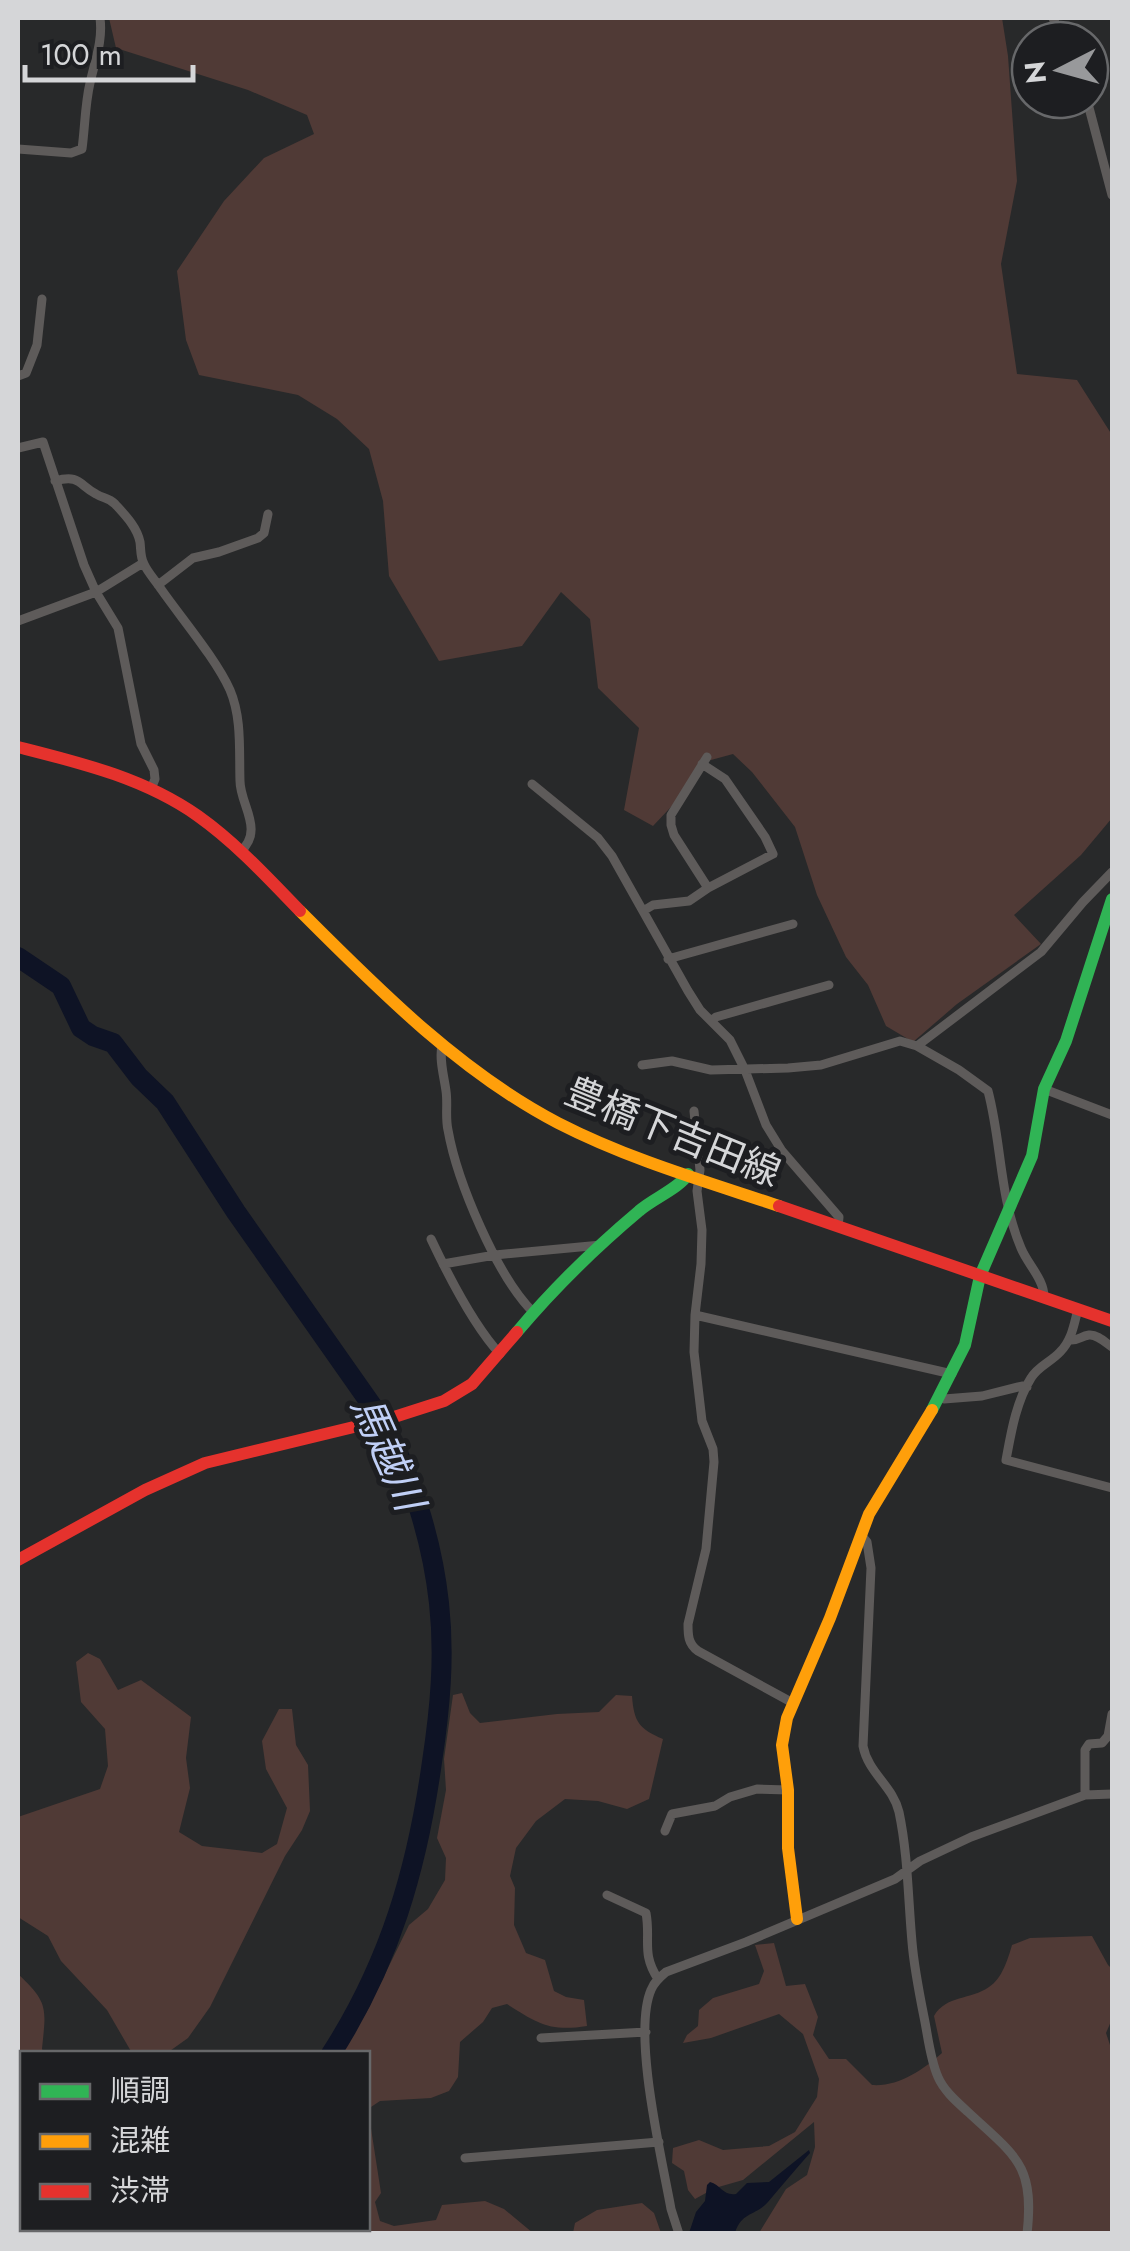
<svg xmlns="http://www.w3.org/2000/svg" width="1130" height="2251" font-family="Jost,'Noto Sans JP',sans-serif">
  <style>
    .green { fill: #503a36 }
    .water { fill: #0e1325 }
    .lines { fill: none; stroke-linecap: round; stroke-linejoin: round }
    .river { stroke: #0e1325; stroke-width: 20 }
    .street { stroke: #5e5b5a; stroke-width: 9 }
    .fast { stroke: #30b455; stroke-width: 12 }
    .slow { stroke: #ff9f0a; stroke-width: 12 }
    .jam { stroke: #e5322d; stroke-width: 12 }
    .labels { text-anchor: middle; stroke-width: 10; stroke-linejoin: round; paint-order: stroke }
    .street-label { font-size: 38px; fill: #d5d6d8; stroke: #1d1e21 }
    .water-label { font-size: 40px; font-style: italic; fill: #c0cff6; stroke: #1d1e21 }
  </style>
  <rect width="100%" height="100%" fill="#28292a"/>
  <path class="green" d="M 109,18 L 1002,18 L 1008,56 L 1017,181 L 1001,264 L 1017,374 L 1077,380 L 1112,435 L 1112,818 L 1081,855 L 1014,915 L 1041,944 L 957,1004 L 913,1042 L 886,1026 L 868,985 L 846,957 L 817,895 L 795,827 L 752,772 L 733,754 L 700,763 L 686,791 L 653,826 L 624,810 L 639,728 L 598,688 L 590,619 L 561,592 L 522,646 L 439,661 L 389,576 L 383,501 L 369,449 L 337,419 L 298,395 L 199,375 L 186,340 L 177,271 L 224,201 L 264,158 L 314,134 L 307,115 L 248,90 L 116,48 Z
    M 88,1653 L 100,1659 L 118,1690 L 141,1680 L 191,1717 L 186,1758 L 190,1788 L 179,1832 L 202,1846 L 262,1853 L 277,1844 L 287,1808 L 266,1769 L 262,1741 L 279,1709 L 292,1709 L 296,1745 L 308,1765 L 310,1811 L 302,1830 L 285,1856 L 210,2007 L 188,2038 L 167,2053 L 132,2053 L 107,2010 L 61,1961 L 48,1936 L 18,1917 L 18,1817 L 100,1789 L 108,1766 L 105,1729 L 81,1702 L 76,1662 Z
    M 462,1693 L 470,1713 L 480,1723 L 557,1714 L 599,1712 L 616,1695 L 632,1696 C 634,1722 639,1729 663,1739 L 649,1799 L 627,1809 L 598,1801 L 565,1799 L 536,1821 L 516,1848 L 510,1876 L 515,1888 L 514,1925 L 526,1953 L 545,1960 L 554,1991 L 566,1997 L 584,2000 L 587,2026 C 550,2032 537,2023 507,2004 L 492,2008 L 483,2022 L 460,2042 L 458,2077 L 449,2091 L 431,2098 L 380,2101 L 368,2109 L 381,2193 L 375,2202 L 380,2221 L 394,2226 L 436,2220 L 442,2205 L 485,2201 L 504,2209 L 533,2233 L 188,2233 L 194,2228 L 368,2228 L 368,2054 L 340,2053 L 366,2013 L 409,1925 L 428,1909 L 445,1880 L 446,1858 L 437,1838 L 446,1790 L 444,1759 L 453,1695 Z
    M 1092,1936 L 1108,1965 L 1112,1969 L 1112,2019 L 1106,2033 L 1112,2051 L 1112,2233 L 759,2233 L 786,2189 L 807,2175 L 815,2147 L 814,2122 L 743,2180 L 715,2188 L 695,2199 L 688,2190 L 684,2171 L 672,2163 L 673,2148 L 699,2140 L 723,2150 L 769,2146 L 795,2132 L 817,2097 L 819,2079 L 803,2034 L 779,2014 L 711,2038 L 683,2043 L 687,2035 L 698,2026 L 699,2010 L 713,1998 L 759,1984 L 764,1971 L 755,1945 L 774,1943 L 786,1986 L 805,1984 L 818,2017 L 813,2035 L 829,2059 L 846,2059 L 872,2085 C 898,2087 923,2070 942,2053 L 934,2016 C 946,1995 971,2000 989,1987 C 1002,1979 1008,1959 1012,1945 L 1030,1938 Z
    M 18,1974 C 49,2003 46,2008 42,2049 L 44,2053 L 22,2054 L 22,2228 L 123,2228 L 126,2233 L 18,2233 Z
    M 642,2203 L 654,2213 L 661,2233 L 573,2233 L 575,2223 L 597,2210 Z"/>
  <path class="water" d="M 809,2150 L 810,2153 C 796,2169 782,2185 768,2202 C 756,2216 742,2211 735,2233 L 689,2233 L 696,2212 L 705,2201 L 707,2185 L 710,2182 C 721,2185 723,2196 736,2194 L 747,2183 L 769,2182 Z"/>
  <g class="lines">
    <path class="river" d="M 18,957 L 61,986 L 81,1028 L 93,1036 L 113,1043 L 139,1077 L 165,1102 L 236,1212 L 380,1417 C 411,1473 432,1539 439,1603 C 445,1657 440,1709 432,1762 C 417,1869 390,1962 331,2054
      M 180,2234 L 184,2228"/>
    <path class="street" d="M 1053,18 L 1062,40
      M 1087,100 L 1112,195
      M 18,149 L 71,153 L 82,149 C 85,127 85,104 90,83 C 95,60 103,41 100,18
      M 18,376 L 26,373 L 37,345 L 42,299
      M 18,448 L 43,442 L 84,565 L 96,592 L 118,628 L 141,744 L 154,770 L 155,779 L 151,789
      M 55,481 C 80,474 79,485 96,494 C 104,499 108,497 115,504 C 125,515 137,527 140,542 C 141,549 140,557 144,564 C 148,573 156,581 161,589 C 182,619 216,659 230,690 C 242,718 239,751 240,781 C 240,805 265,830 240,852
      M 158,585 L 193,558 L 219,552 L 258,538 L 264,533 L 268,514
      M 18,621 L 96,592 L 143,563
      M 707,757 L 671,815 L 671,825 L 674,835 L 708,888
      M 532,784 L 598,838 L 612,856 L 688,991 L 700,1010 L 730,1040 L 745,1070 L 766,1125 L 782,1151 L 839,1217 L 838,1227
      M 643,911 L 653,905 L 689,901 L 708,888 L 773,854 L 765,837 L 725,779 L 702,764
      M 668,959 L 793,924
      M 711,1021 L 716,1017 L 829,985
      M 442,1045 C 439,1060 444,1076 446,1091 C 448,1104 445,1117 448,1130 C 457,1181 497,1277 534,1313
      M 917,1046 L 1041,952 L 1083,902 L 1112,872
      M 642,1065 L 672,1061 L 711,1070 L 788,1068 L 821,1065 L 900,1041 L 917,1046 L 959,1070 L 988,1091 C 1002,1144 999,1196 1021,1248 C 1028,1265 1044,1279 1044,1297
      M 1044,1089 L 1112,1115
      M 694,1111 L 700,1170 L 697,1191 L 702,1230 L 701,1264 L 695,1315 L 694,1352 L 702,1421 L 713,1449 L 714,1462 L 706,1549 L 688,1624 C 688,1635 688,1644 698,1651 L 793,1703
      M 431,1239 C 448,1275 473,1325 500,1354
      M 443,1264 L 495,1255 L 601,1245
      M 1078,1309 C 1074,1324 1072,1340 1060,1352 C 1051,1362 1038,1366 1031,1378 C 1016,1402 1011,1433 1006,1460 L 1112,1488
      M 695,1315 L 952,1374
      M 1070,1340 C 1078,1341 1081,1336 1089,1335 C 1097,1334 1106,1343 1112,1347
      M 940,1397 L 944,1399 L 982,1396 L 1022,1386 L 1027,1387
      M 861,1535 L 867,1542 L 871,1568 L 863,1746 C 868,1773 893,1786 899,1812 C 908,1855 908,1898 912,1942 C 914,1967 919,1992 924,2017 C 928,2036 930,2059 938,2077 C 944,2091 957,2102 968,2112 C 1015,2156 1035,2164 1027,2234
      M 1085,1795 L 1085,1750 L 1089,1744 L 1102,1743 L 1108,1736 L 1112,1714
      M 665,1831 L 672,1814 L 715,1806 L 730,1797 L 757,1789 L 788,1790
      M 607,1895 L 646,1913 C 651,1940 641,1953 658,1979
      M 541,2038 L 646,2032
      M 465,2158 L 659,2142
      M 679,2234 L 671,2209 C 662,2159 632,2034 651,1990 C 654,1982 660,1977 666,1972 L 746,1942 L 895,1879 L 920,1861 L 971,1837 L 1085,1795 L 1112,1794"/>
    <path class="fast" d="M 517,1332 C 554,1288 595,1248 639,1211 C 652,1199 680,1188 688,1174
      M 932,1410 L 965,1345 L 980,1276 L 1032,1156 L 1044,1089 L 1066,1041 L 1112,899"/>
    <path class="slow" d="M 300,911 C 378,989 460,1072 558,1123 C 628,1159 704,1181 779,1206
      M 797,1919 L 788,1848 L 788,1790 L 782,1745 L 787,1718 L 830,1618 L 869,1514 L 932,1410"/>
    <path class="jam" d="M 18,747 C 81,763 144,778 198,816 C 236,843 268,878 300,911
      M 779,1206 L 1112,1321
      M 18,1560 L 145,1490 L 205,1463 L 391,1418 L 444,1401 L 472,1384 L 517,1332"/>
  </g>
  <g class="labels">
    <g class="street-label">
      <text transform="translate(673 1132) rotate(22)" y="13">豊橋下吉田線</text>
    </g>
    <g class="water-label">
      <text transform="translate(388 1453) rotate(66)" y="14">馬越川</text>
    </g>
  </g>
  <rect width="1130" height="2251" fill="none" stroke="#d5d6d8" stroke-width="40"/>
  <rect x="20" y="2051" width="350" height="180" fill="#1d1e21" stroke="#67686a" stroke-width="2.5"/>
  <rect x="40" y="2084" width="50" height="15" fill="#30b455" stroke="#67686a" stroke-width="2.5"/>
  <text x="110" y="2101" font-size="30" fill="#d5d6d8">順調</text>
  <rect x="40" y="2134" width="50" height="15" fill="#ff9f0a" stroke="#67686a" stroke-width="2.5"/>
  <text x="110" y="2151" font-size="30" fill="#d5d6d8">混雑</text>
  <rect x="40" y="2184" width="50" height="15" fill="#e5322d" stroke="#67686a" stroke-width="2.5"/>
  <text x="110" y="2201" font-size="30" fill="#d5d6d8">渋滞</text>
  <g transform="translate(1060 70) rotate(264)"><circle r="48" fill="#1d1e21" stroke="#67686a" stroke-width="2.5"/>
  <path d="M0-8L18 38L0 25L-18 38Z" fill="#98999b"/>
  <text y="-15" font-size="28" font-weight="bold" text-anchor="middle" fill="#d5d6d8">N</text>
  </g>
  <path d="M25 65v15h168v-15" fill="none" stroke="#d5d6d8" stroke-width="5"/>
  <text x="40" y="65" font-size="30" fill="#d5d6d8" stroke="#1d1e21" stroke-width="8" paint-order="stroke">100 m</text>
</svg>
